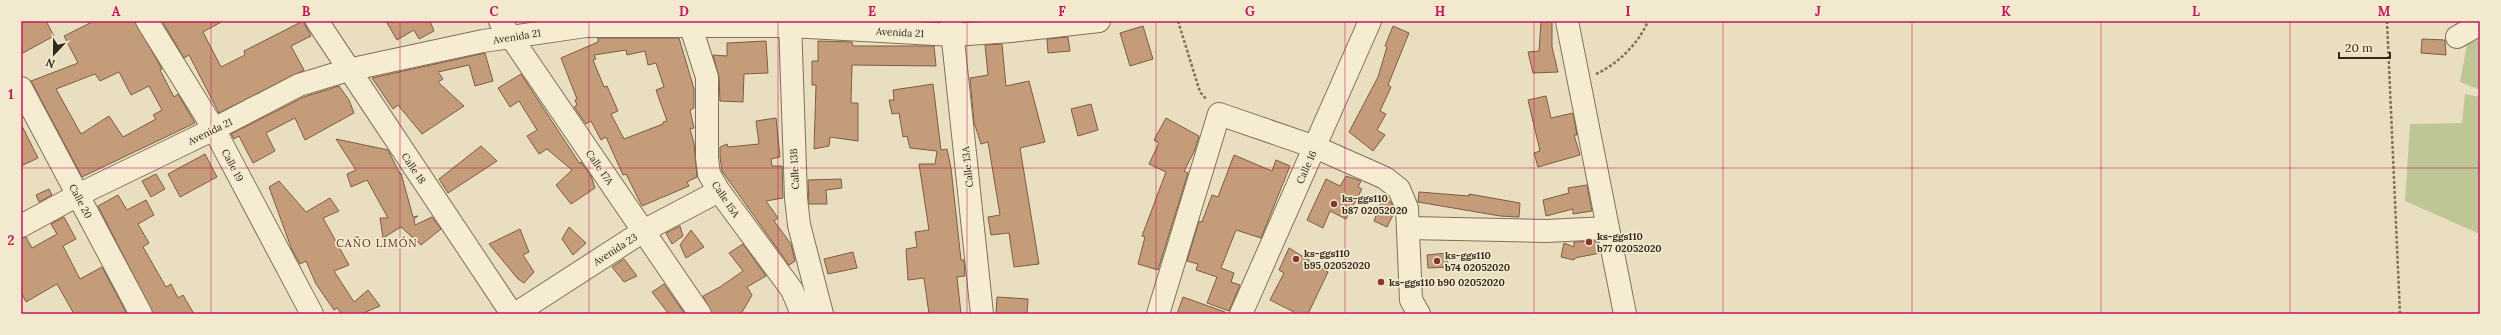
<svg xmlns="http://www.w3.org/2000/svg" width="2501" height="335" font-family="Lora,serif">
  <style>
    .green { fill: #bec695 }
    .building { fill: #c59c79; stroke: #7e5c42; fill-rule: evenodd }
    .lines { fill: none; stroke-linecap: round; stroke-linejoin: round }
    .minor-casing { stroke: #81705a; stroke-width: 24 }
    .path { stroke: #81705a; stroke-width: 2.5; stroke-dasharray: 3 2; stroke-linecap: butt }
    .minor { stroke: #f5ecd2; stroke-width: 22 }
    .grid { fill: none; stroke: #c2185b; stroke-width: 1; stroke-opacity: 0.55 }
    .poi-dot { fill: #8b332f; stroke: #f2e9cf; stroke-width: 1.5 }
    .labels { text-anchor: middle; stroke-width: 3.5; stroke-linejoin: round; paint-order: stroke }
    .street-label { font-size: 10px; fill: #32281d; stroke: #f2e9cf }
    .poi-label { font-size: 10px; font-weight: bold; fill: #32281d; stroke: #f2e9cf; text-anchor: start }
    .neighbourhood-label { font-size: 11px; letter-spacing: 1px; fill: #5a2f20; stroke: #f2e9cf }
    .neatline { fill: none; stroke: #c2185b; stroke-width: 1.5 }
    .grid-label { font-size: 13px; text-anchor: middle; font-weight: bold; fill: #c2185b }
  </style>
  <rect width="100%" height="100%" fill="#e9dfc0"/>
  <path class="green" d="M 2480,39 L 2480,90 L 2460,82 L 2467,44 Z
    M 2465,94 L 2480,97 L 2480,234 L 2405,201 L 2410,124 L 2462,123 Z"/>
  <path class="building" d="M 21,21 L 46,21 L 54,36 L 21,54 Z
    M 94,21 L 135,21 L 162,69 L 160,70 L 174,97 L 178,94 L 195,123 L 82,177 L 31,81 L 78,63 L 64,36 ZM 119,72 L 131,95 L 149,86 L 162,110 L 153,115 L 156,119 L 123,137 L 109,116 L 81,134 L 56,89 L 95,74 L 100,81 Z
    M 162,21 L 223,21 L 203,32 L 221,67 L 245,55 L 244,51 L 303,21 L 311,36 L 291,46 L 304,70 L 219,113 L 189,55 L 184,58 Z
    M 386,21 L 430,21 L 434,31 L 419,39 L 414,30 L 397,40 Z
    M 1541,21 L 1552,21 L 1552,47 L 1558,72 L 1533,73 L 1528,52 L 1539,51 Z
    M 1143,26 L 1153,59 L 1130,66 L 1120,33 Z
    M 1393,26 L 1409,33 L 1388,85 L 1391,87 L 1380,111 L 1386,114 L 1377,130 L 1385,135 L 1373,151 L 1349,132 L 1378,77 L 1387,47 L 1385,46 Z
    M 1068,37 L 1070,51 L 1048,53 L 1047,39 Z
    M 598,38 L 679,38 L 694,89 L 694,108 L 690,110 L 694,128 L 690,129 L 694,143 L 697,177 L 687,182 L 689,186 L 642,206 L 626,174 L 623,175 L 606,137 L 601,140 L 591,121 L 586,124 L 574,107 L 577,105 L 575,100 L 577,99 L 561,58 L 598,42 ZM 626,50 L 627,55 L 645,51 L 648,65 L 656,63 L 664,87 L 656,90 L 667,121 L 663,122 L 663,124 L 624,139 L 611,114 L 618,111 L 607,86 L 604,87 L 593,60 L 596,59 L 594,55 Z
    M 2422,39 L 2445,40 L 2446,55 L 2421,53 Z
    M 766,41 L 768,73 L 744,74 L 743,102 L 720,101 L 719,77 L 713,55 L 727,56 L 727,43 Z
    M 818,41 L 852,42 L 853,46 L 934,46 L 936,66 L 852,65 L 851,103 L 858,103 L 858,141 L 830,137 L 829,146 L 814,149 L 816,85 L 812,85 L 812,61 L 818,61 Z
    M 1002,44 L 1006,86 L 1029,81 L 1045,142 L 1020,148 L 1039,264 L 1014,267 L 1009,233 L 991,235 L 988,217 L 1000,215 L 988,142 L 981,144 L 974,122 L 970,78 L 988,75 L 985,45 Z
    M 485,53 L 493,81 L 475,86 L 469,65 L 438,72 L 443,79 L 438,82 L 464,106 L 422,134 L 398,105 L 393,109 L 372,78 Z
    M 521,74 L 580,164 L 581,162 L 591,176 L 595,188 L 571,204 L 556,185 L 572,170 L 547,149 L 539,154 L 527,136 L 537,130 L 519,101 L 510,107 L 498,88 Z
    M 933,84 L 941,150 L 947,149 L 951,168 L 961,260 L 964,260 L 965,276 L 957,277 L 961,314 L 929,314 L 924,278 L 908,280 L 906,249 L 917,247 L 915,232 L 929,230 L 919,164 L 935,164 L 937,151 L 910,148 L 907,136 L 903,137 L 899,113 L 892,114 L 889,100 L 894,100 L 893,90 Z
    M 339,86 L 349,100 L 354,113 L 305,140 L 295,118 L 266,133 L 275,151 L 253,163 L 239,136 L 234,139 L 231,134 L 304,97 Z
    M 1546,96 L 1551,118 L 1573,113 L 1577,135 L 1574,135 L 1580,155 L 1538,167 L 1534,153 L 1540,151 L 1528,100 Z
    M 1091,104 L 1098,130 L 1078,136 L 1071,109 Z
    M 776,118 L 780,157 L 771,159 L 772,166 L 782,166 L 783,198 L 766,201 L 778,218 L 774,221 L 791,244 L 795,261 L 789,265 L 722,171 L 720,157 L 720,147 L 727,144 L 728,147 L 759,144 L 756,121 Z
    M 1166,118 L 1199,136 L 1194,152 L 1184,171 L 1188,173 L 1158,270 L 1138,264 L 1145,237 L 1142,236 L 1166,172 L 1149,164 L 1159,143 L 1154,140 Z
    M 21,124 L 38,158 L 21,166 Z
    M 336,139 L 388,150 L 400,174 L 401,173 L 413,217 L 418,216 L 414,219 L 415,225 L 432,217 L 441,229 L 421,245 L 401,227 L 383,238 L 380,218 L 388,218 L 367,180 L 351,187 L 347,174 L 356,170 Z
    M 481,146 L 497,161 L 448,193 L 439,179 Z
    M 205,154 L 217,177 L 180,197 L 168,174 Z
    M 1234,155 L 1272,171 L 1276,160 L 1290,166 L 1261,238 L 1236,230 L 1221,268 L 1234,273 L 1231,282 L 1240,285 L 1229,311 L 1207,303 L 1217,277 L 1196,270 L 1198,264 L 1187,261 L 1199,221 L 1202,222 L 1212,195 L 1218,197 Z
    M 156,174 L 165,189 L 151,197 L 142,181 Z
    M 1346,176 L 1361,181 L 1358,187 L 1362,189 L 1346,219 L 1330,211 L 1323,228 L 1307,220 L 1326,179 L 1340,186 Z
    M 841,179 L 842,188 L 826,190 L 827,204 L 809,204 L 808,180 Z
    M 279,181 L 306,212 L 330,198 L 339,211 L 323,218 L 349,265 L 334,271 L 354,302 L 368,290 L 380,306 L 361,314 L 339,314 L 341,313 L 337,308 L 334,310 L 316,284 L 306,261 L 300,264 L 292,250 L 269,187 Z
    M 1587,185 L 1592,211 L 1573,214 L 1573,209 L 1546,216 L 1543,200 L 1569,193 L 1568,188 Z
    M 49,189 L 52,195 L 39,202 L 36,195 Z
    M 1419,192 L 1469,196 L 1469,194 L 1520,203 L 1519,217 L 1500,216 L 1418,202 Z
    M 118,195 L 127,210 L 146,200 L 154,215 L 138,224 L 149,243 L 143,247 L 166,287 L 171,284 L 178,298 L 183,295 L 194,314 L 153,314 L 98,206 Z
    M 1383,197 L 1391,202 L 1395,211 L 1387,227 L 1374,221 Z
    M 64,217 L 76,239 L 63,246 L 80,279 L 102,267 L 127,314 L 74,314 L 57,284 L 26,302 L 21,292 L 21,238 L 26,237 L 32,248 L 57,234 L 51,224 Z
    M 680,226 L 683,236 L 672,244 L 666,233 Z
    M 569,227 L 586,243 L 573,255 L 562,239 Z
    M 520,229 L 529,252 L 523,255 L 534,272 L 524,283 L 518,279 L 489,244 Z
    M 691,230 L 704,247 L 686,258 L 680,245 Z
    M 1598,241 L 1600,253 L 1575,258 L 1574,260 L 1561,257 L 1564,243 L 1574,247 L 1574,242 Z
    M 743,244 L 766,276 L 747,287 L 752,295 L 741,314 L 712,314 L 703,296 L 720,287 L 743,271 L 729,253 Z
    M 1289,248 L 1328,272 L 1308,314 L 1298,314 L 1270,300 L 1284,273 L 1279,270 Z
    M 853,252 L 857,268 L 828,274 L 824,259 Z
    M 1447,253 L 1448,267 L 1428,268 L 1427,255 Z
    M 624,259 L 637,276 L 624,282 L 612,267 Z
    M 664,284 L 685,314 L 665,314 L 668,313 L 652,292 Z
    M 997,297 L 1028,299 L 1027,314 L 996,314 Z
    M 1183,297 L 1225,312 L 1225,314 L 1177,314 Z"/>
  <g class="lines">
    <g class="minor-casing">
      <path id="minor" d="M 147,21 L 214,129 L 312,314
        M 317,21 L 512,314
        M 500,21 L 700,314
        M 689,21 L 707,77 L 707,158 L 709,174 L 719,191 L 792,290 L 802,314
        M 790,21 L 796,198 L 799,225 L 822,314
        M 951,21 L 982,314
        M 1567,21 L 1625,314
        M 2457,37 L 2480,24
        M 21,88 L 141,314
        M 21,226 L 78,195 L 214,129 L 299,85 L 348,70 L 483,41 L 586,26 L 790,26 L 953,35 L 1011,31 L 1099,21
        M 1409,228 L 1546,231 L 1607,228
        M 515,314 L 645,230 L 719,191
        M 1158,314 L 1219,114 L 1315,147 L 1385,178 L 1399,189 L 1407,208 L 1411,300 L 1419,314
        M 1241,314 L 1370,21"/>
    </g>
    <path class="path" d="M 1178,21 L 1200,92 L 1207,100
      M 2387,21 L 2400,314
      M 1596,74 C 1618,64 1639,43 1648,21"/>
    <use href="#minor" class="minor"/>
  </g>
  <path class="grid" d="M 211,21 L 211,314M 400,21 L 400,314M 589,21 L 589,314M 778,21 L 778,314M 967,21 L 967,314M 1156,21 L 1156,314M 1345,21 L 1345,314M 1534,21 L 1534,314M 1723,21 L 1723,314M 1912,21 L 1912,314M 2101,21 L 2101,314M 2290,21 L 2290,314M 21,168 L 2480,168"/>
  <g class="poi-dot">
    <circle cx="1334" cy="204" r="4"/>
    <circle cx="1589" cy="242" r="4"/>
    <circle cx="1296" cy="259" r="4"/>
    <circle cx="1437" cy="261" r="4"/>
    <circle cx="1381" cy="282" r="4"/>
  </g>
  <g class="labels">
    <g class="street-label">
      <text transform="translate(900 32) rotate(3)" y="4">Avenida 21</text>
      <text transform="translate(517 36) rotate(-9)" y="4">Avenida 21</text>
      <text transform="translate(210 131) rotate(-26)" y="4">Avenida 21</text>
      <text transform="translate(233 165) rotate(62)" y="4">Calle 19</text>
      <text transform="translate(600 167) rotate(55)" y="4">Calle 17A</text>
      <text transform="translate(967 167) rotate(-96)" y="4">Calle 13A</text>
      <text transform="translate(1306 167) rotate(-66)" y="4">Calle 16</text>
      <text transform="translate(414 168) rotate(56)" y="4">Calle 18</text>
      <text transform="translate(794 169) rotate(-93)" y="4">Calle 13B</text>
      <text transform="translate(726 199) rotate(56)" y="4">Calle 15A</text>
      <text transform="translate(81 201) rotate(62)" y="4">Calle 20</text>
      <text transform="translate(615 249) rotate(-33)" y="4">Avenida 23</text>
    </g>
    <g class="poi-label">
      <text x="1342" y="202">ks-ggs110<tspan x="1342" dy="12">b87 02052020</tspan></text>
      <text x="1597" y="240">ks-ggs110<tspan x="1597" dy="12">b77 02052020</tspan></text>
      <text x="1304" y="257">ks-ggs110<tspan x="1304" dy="12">b95 02052020</tspan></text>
      <text x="1445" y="259">ks-ggs110<tspan x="1445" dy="12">b74 02052020</tspan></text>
      <text x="1389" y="286">ks-ggs110 b90 02052020</text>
    </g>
    <g class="neighbourhood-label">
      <text x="377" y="247">CAÑO LIMÓN</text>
    </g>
  </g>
  <rect width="2501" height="335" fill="none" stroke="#f2e9cf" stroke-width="44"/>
  <g transform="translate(54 54) rotate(202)" stroke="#f2e9cf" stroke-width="3" paint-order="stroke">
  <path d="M0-3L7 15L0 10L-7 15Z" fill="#32281d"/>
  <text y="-6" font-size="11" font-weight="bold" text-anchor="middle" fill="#32281d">N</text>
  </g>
  <path d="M2339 52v6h51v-6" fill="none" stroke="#32281d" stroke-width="2"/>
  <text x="2345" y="52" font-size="12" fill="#32281d" stroke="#f2e9cf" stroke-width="3" paint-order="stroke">20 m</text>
  <rect x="22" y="22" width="2457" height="291" class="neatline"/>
  <g class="grid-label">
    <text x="116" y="16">A</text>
    <text x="306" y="16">B</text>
    <text x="494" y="16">C</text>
    <text x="684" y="16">D</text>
    <text x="872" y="16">E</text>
    <text x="1062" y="16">F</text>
    <text x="1250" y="16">G</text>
    <text x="1440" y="16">H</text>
    <text x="1628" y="16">I</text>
    <text x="1818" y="16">J</text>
    <text x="2006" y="16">K</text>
    <text x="2196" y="16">L</text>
    <text x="2384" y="16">M</text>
    <text x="11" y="99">1</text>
    <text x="11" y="245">2</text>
  </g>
</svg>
